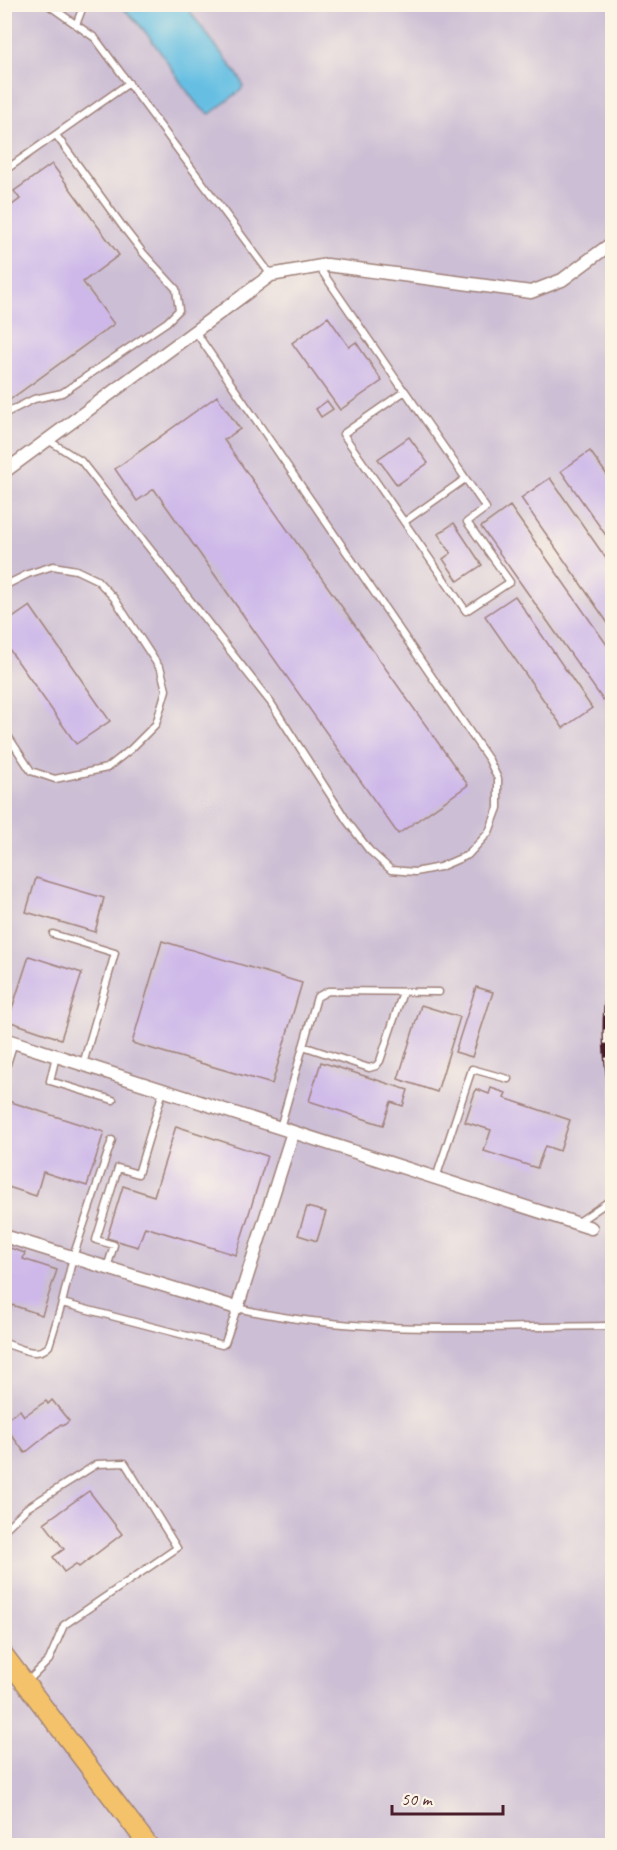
<svg xmlns="http://www.w3.org/2000/svg" width="617" height="1850" font-family="Caveat,sans-serif">
  <style>
    .industrial { fill: #ccbed4 }
    .water { fill: #66bfe3; stroke: #586f87; stroke-width: 1.5 }
    .building { fill: #cdb8e9 }
    .lines { fill: none; stroke-linecap: round; stroke-linejoin: round }
    .service-casing { stroke: #a0827a; stroke-width: 9 }
    .minor-casing { stroke: #a0827a; stroke-width: 15 }
    .primary-casing { stroke: #a0827a; stroke-width: 21 }
    .service { stroke: #fff; stroke-width: 6 }
    .minor { stroke: #fff; stroke-width: 12 }
    .primary { stroke: #f3c26a; stroke-width: 18 }
    .rail-casing { stroke: #4a1f2b; stroke-width: 7 }
    .rail { stroke: #fcf5e5; stroke-width: 4.5; stroke-dasharray: 14; stroke-linecap: butt }
  </style>
  <rect width="100%" height="100%" fill="#fcf5e5"/>
  <filter id="ink" filterUnits="userSpaceOnUse"><feTurbulence type="fractalNoise" baseFrequency=".0167" numOctaves="2"/><feDisplacementMap in="SourceGraphic" scale="12" xChannelSelector="R" yChannelSelector="G"/><feConvolveMatrix kernelMatrix="1 2 1 2 8 2 1 2 1" color-interpolation-filters="sRGB"/></filter>
  <filter id="wash" filterUnits="userSpaceOnUse"><feTurbulence type="fractalNoise" baseFrequency=".008" numOctaves="4" result="noise"/><feDisplacementMap in="SourceGraphic" scale="24" xChannelSelector="R" yChannelSelector="G"/><feGaussianBlur stdDeviation="1.35" result="paint"/><feColorMatrix in="noise" values="0 0 0 0 0 0 0 0 0 0 0 0 0 0 0 0 0 1.4 0 .05"/><feComposite in="paint" operator="in"/></filter>
  <g filter="url(#wash)">
    <rect width="100%" height="100%" fill="#f6e4c9"/>
    <path class="industrial" d="M 5,5 L 612,5 L 612,1845 L 5,1845 Z"/>
    <path class="water" d="M 117,5 L 185,5 L 240,78 L 243,85 L 241,90 L 210,114 C 198,109 190,94 182,84 C 167,62 139,17 117,5 Z"/>
    <g id="blocks">
      <path class="building" d="M 52,164 L 119,255 L 83,282 L 114,324 L 4,404 L 4,211 L 20,199 L 14,191 Z
        M 328,317 L 349,347 L 356,342 L 382,381 L 340,410 L 292,343 Z
        M 217,396 L 240,429 L 224,440 L 468,785 L 398,834 L 154,489 L 137,501 L 115,469 Z
        M 327,401 L 333,409 L 321,417 L 316,409 Z
        M 409,437 L 428,463 L 397,485 L 378,459 Z
        M 590,451 L 612,482 L 612,544 L 561,471 Z
        M 550,478 L 612,567 L 612,629 L 521,498 Z
        M 510,506 L 612,652 L 612,694 L 603,700 L 481,527 Z
        M 454,523 L 482,565 L 458,581 L 443,559 L 451,553 L 438,534 Z
        M 515,596 L 592,708 L 563,728 L 485,616 Z
        M 30,606 L 110,721 L 76,744 L 4,642 L 4,624 Z
        M 36,878 L 104,898 L 95,932 L 26,912 Z
        M 162,941 L 302,983 L 272,1084 L 132,1043 Z
        M 29,956 L 82,973 L 61,1039 L 8,1021 Z
        M 476,987 L 493,992 L 472,1057 L 455,1052 Z
        M 421,1005 L 460,1017 L 437,1092 L 398,1079 Z
        M 321,1062 L 408,1090 L 403,1106 L 391,1102 L 383,1125 L 309,1101 Z
        M 491,1088 L 506,1093 L 504,1098 L 570,1120 L 560,1151 L 545,1146 L 537,1168 L 484,1151 L 491,1130 L 465,1122 L 476,1089 L 489,1094 Z
        M 5,1100 L 104,1132 L 87,1186 L 43,1172 L 36,1196 L 5,1186 Z
        M 176,1126 L 267,1156 L 236,1255 L 145,1227 L 138,1247 L 107,1238 L 123,1186 L 154,1196 Z
        M 307,1207 L 326,1212 L 317,1241 L 298,1235 Z
        M 4,1246 L 25,1253 L 23,1259 L 57,1270 L 42,1315 L 12,1305 L 10,1311 L 4,1309 Z
        M 52,1400 L 69,1421 L 63,1426 L 61,1424 L 25,1453 L 7,1429 L 9,1428 L 4,1421 L 20,1410 L 24,1416 L 46,1401 L 48,1404 Z
        M 89,1491 L 122,1534 L 79,1567 L 76,1564 L 64,1572 L 53,1557 L 64,1549 L 44,1523 Z"/>
    </g>
  </g>
  <g filter="url(#ink)">
    <use href="#blocks" fill-opacity="0" stroke="#a0827a" stroke-width="1.5"/>
    <g class="lines">
      <g class="service-casing">
        <path id="service" d="M 47,4 L 95,38 L 271,275
          M 76,25 L 84,4
          M 4,171 L 129,83
          M 319,267 L 402,388 L 405,391 L 486,508 L 467,522 L 510,582 L 466,611 L 343,434 L 405,391
          M 612,327 L 610,330 L 612,345
          M 4,414 L 34,399 L 62,393 L 167,322 L 179,310 L 176,289 L 144,254 L 123,227 L 56,135
          M 48,440 L 81,461 L 271,703 L 347,821 L 369,850 L 391,870 L 415,872 L 440,867 L 468,855 L 489,832 L 498,808 L 498,779 L 489,760 L 195,331
          M 404,522 L 465,479
          M 4,586 L 28,574 L 53,566 L 76,570 L 97,580 L 114,598 L 161,670 L 166,690 L 156,724 L 131,749 L 107,768 L 55,779 L 31,771 L 4,730
          M 53,934 L 115,953 L 83,1064
          M 303,1046 L 369,1068 L 376,1066 L 380,1061 L 403,992
          M 56,1056 L 50,1081 L 113,1100
          M 4,1073 L 14,1042
          M 280,1128 L 317,997 L 328,991 L 439,992
          M 436,1178 L 472,1069 L 508,1079
          M 577,1223 L 612,1199
          M 107,1268 L 114,1245 L 96,1240 L 118,1168 L 138,1174 L 163,1091
          M 62,1303 L 73,1257 L 112,1140
          M 4,1343 C 18,1347 37,1359 49,1346 L 62,1303 L 222,1345 L 225,1343 L 237,1308 C 357,1336 484,1327 607,1326
          M 4,1530 L 27,1508 L 97,1464 L 125,1463 L 177,1548 L 64,1625 L 49,1660 L 27,1682"/>
      </g>
      <g class="minor-casing">
        <path id="minor" d="M 4,472 L 271,275 L 327,265 L 531,292 L 562,280 L 612,243
          M 4,1039 L 591,1228
          M 4,1236 L 237,1308 L 293,1132"/>
      </g>
      <g class="primary-casing">
        <path id="primary" d="M 4,1655 L 149,1846"/>
      </g>
      <use href="#service" class="service"/>
      <use href="#minor" class="minor"/>
      <use href="#primary" class="primary"/>
      <g class="rail-casing">
        <path id="rail" d="M 612,974 C 603,1012 605,1054 612,1093"/>
      </g>
      <use href="#rail" class="rail"/>
    </g>
  </g>
  <rect width="617" height="1850" fill="none" stroke="#fcf5e5" stroke-width="24"/>
  <path d="M392 1805v9h111v-9" fill="none" stroke="#4a1f2b" stroke-width="3"/>
  <text x="401" y="1805" font-size="18" fill="#4a1f2b" stroke="#fcf5e5" stroke-width="4.5" paint-order="stroke">50 m</text>
</svg>
